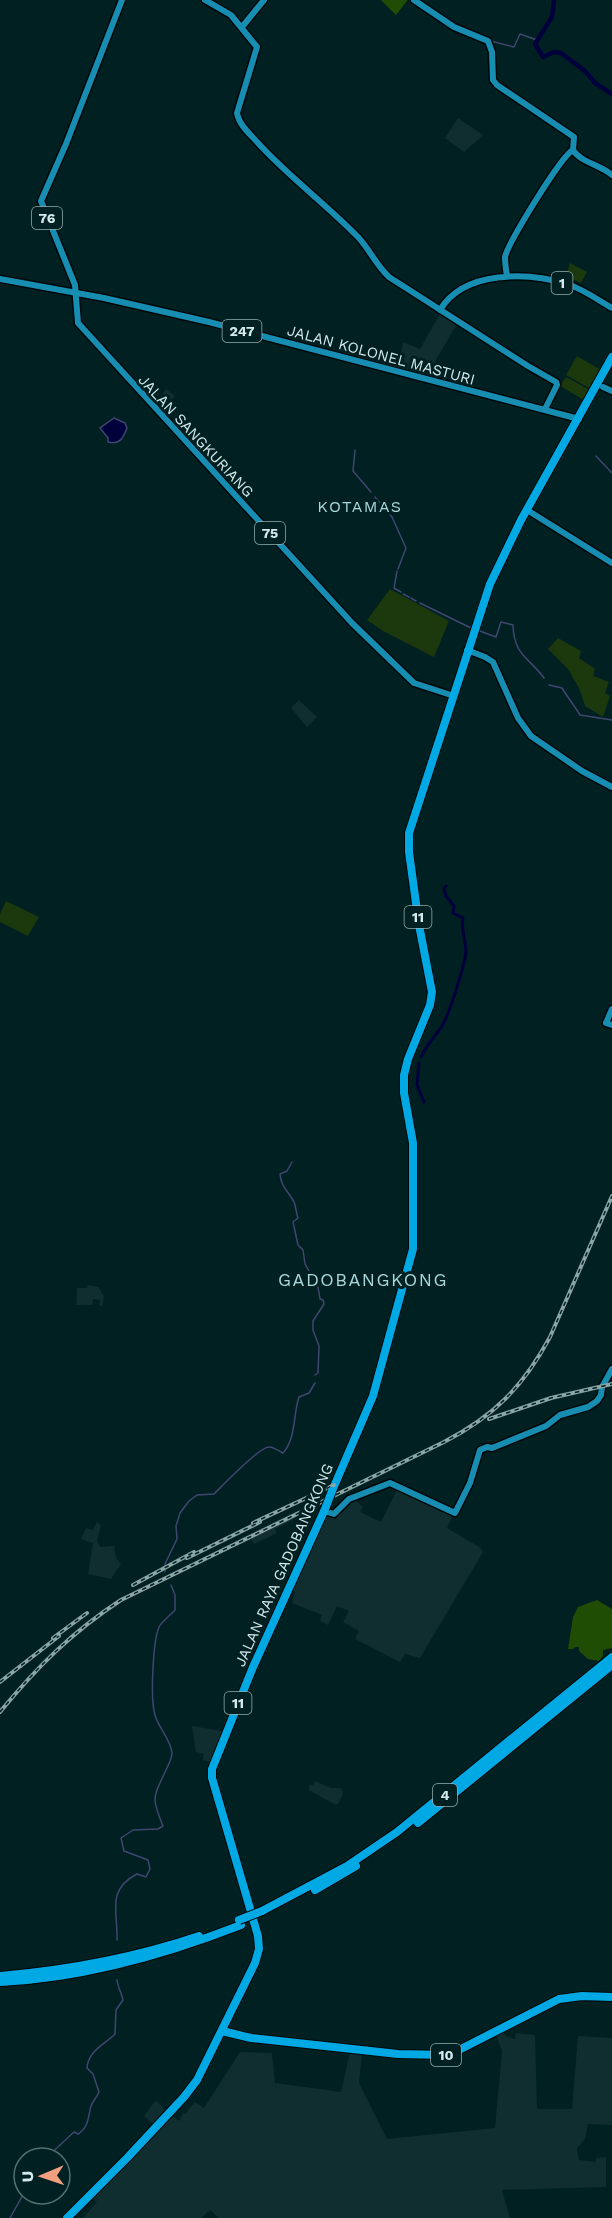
<svg xmlns="http://www.w3.org/2000/svg" width="612" height="2218" font-family="'Work Sans',sans-serif">
  <style>
    .built { fill: #102e30 }
    .green { fill: #1c390d }
    .forest { fill: #204d04 }
    .water { fill: #00003b; stroke: #404670; stroke-width: 1.5 }
    .lines { fill: none; stroke-linecap: round; stroke-linejoin: round }
    .stream { stroke: #404670; stroke-width: 1.5 }
    .canal { stroke: #00003b; stroke-width: 3 }
    .river { stroke: #00003b; stroke-width: 4.5 }
    .major-casing { stroke: #00080a; stroke-width: 9 }
    .highway-casing { stroke: #00080a; stroke-width: 10 }
    .major { stroke: #178db2; stroke-width: 6 }
    .highway { stroke: #00a9e4; stroke-width: 8 }
    .rail-casing { stroke: #8ba4a6; stroke-width: 4 }
    .rail { stroke: #002022; stroke-width: 1.5; stroke-dasharray: 4.5; stroke-linecap: butt }
    .highway-bridge-casing { stroke: #00080a; stroke-width: 10; stroke-linecap: butt }
    .highway-bridge { stroke: #00a9e4; stroke-width: 8 }
    .labels { text-anchor: middle; stroke-width: 6; stroke-linejoin: round; paint-order: stroke }
    .shield { fill: #002022; stroke: #94adaf; stroke-width: 1.5 }
    .shield-label { font-size: 14px; font-weight: bold; fill: #d4eaec }
    .street-label { font-size: 15px; fill: #d4eaec; stroke: #002022 }
    .neighbourhood-label { font-size: 16px; letter-spacing: 1.5px; fill: #aad8db; stroke: #002022 }
    .quarter-label { font-size: 18px; letter-spacing: 1.5px; fill: #aad8db; stroke: #002022 }
  </style>
  <rect width="100%" height="100%" fill="#002022"/>
  <path class="built" d="M 458,118 L 483,135 L 464,152 L 445,138 Z
    M 441,312 L 458,322 L 433,365 L 428,378 L 398,369 L 403,342 L 420,349 Z
    M 166,389 L 175,396 L 167,407 L 159,400 Z
    M 299,700 L 317,717 L 307,727 L 291,708 Z
    M 88,1285 L 98,1287 L 101,1291 L 104,1297 L 102,1306 L 99,1306 L 100,1300 L 93,1299 L 92,1305 L 76,1305 L 77,1288 L 87,1288 Z
    M 398,1488 L 453,1515 L 447,1528 L 481,1548 L 483,1552 L 420,1658 L 405,1654 L 400,1662 L 355,1639 L 359,1631 L 343,1622 L 349,1611 L 337,1606 L 328,1625 L 320,1621 L 322,1615 L 292,1603 L 295,1592 L 290,1590 L 327,1514 L 332,1516 L 348,1501 L 354,1499 L 363,1507 L 360,1512 L 381,1522 Z
    M 290,1514 L 293,1520 L 275,1529 L 277,1533 L 254,1544 L 251,1539 L 224,1552 L 222,1548 Z
    M 97,1522 L 101,1526 L 97,1540 L 100,1547 L 114,1546 L 116,1558 L 121,1564 L 111,1579 L 88,1574 L 93,1543 L 81,1539 L 86,1528 L 93,1530 Z
    M 192,1726 L 222,1731 L 210,1762 L 203,1760 L 204,1754 L 196,1752 Z
    M 315,1781 L 331,1788 L 341,1788 L 343,1794 L 338,1804 L 334,1804 L 309,1790 L 309,1785 L 313,1785 Z
    M 502,2031 L 507,2037 L 515,2039 L 516,2033 L 535,2035 L 537,2109 L 572,2109 L 578,2036 L 612,2038 L 612,2125 L 588,2124 L 585,2139 L 577,2148 L 579,2160 L 596,2162 L 596,2158 L 606,2157 L 606,2187 L 502,2190 L 510,2218 L 219,2218 L 210,2210 L 201,2218 L 83,2218 L 97,2202 L 92,2197 L 172,2116 L 179,2121 L 183,2113 L 185,2114 L 195,2102 L 204,2108 L 240,2052 L 272,2053 L 275,2083 L 341,2092 L 350,2052 L 362,2053 L 359,2083 L 387,2139 L 495,2128 L 502,2051 L 496,2035 Z
    M 156,2100 L 165,2110 L 153,2124 L 144,2116 Z"/>
  <path class="green" d="M 570,263 L 587,272 L 581,283 L 566,276 Z
    M 577,356 L 601,370 L 591,389 L 566,375 Z
    M 566,377 L 590,390 L 584,400 L 560,386 Z
    M 390,589 L 449,621 L 434,657 L 383,631 L 367,620 Z
    M 558,638 L 581,651 L 579,658 L 595,669 L 593,676 L 609,682 L 605,693 L 610,696 L 603,717 L 585,706 L 579,688 L 568,669 L 548,649 Z
    M 6,901 L 39,917 L 28,936 L 0,922 L 0,914 Z"/>
  <path class="forest" d="M 381,0 L 407,0 L 407,1 L 396,15 Z
    M 597,1600 L 612,1609 L 612,1648 L 603,1650 L 603,1656 L 599,1661 L 588,1659 L 579,1651 L 579,1647 L 575,1647 L 573,1649 L 568,1649 L 573,1617 L 578,1607 Z"/>
  <path class="water" d="M 114,418 L 125,423 L 127,428 C 123,438 120,445 108,442 L 108,438 L 100,428 Z"/>
  <g class="lines">
    <path class="stream" d="M 491,41 L 514,47 L 520,34 L 537,40
      M 355,450 L 353,471 L 371,492
      M 596,456 L 612,473
      M 375,497 L 392,517 L 406,548 L 398,569
      M 397,571 L 394,588 L 401,592
      M 403,594 L 409,597
      M 411,598 L 416,601
      M 420,603 L 473,629
      M 477,630 L 496,637 L 501,622 L 513,625 C 514,656 529,657 544,678
      M 549,685 L 562,688 C 568,698 574,705 580,715 L 612,720
      M 292,1162 L 287,1171 L 280,1174 C 281,1187 289,1192 294,1202 C 296,1207 296,1212 298,1218 L 293,1222 L 298,1245 L 303,1250 L 305,1264 L 318,1287 L 320,1299 L 323,1300 L 324,1304 L 313,1321 L 313,1330 L 319,1346 L 318,1373 L 315,1375
      M 165,1572 L 165,1564 L 177,1539 L 176,1526 L 180,1513 L 189,1501 L 197,1495 L 214,1494 C 223,1485 259,1447 269,1447 C 274,1447 279,1451 283,1453 C 296,1439 293,1415 299,1397 L 309,1393 L 315,1383
      M 117,1940 C 118,1912 106,1890 137,1874 L 146,1877 L 150,1869 L 148,1860 L 124,1851 L 121,1838 L 133,1830 L 158,1829 L 163,1826 C 151,1797 153,1798 166,1770 C 168,1766 172,1758 172,1753 C 171,1740 158,1727 155,1715 C 150,1699 153,1641 159,1627 C 163,1620 170,1616 175,1610 L 175,1595 L 171,1585
      M 46,2158 L 74,2132 L 78,2134 C 89,2127 88,2117 91,2106 C 93,2101 97,2097 99,2092 L 93,2074 L 87,2068 C 88,2051 104,2045 115,2034 L 116,2010 L 123,2000 C 122,1994 118,1988 117,1980
      M 10,2218 L 24,2193"/>
    <path class="canal" d="M 421,1057 C 427,1044 435,1037 442,1026 C 449,1015 466,962 466,950 C 465,939 461,929 463,918 L 453,913 L 454,906 L 446,896 L 444,889 L 446,886
      M 419,1063 L 417,1085 L 424,1102"/>
    <path class="river" d="M 554,0 L 552,17 L 535,44 L 543,57 L 554,52 L 561,53 L 585,71 L 595,83 L 612,94"/>
    <g class="major-casing">
      <path id="major" d="M 122,0 L 66,144 L 41,201 L 75,285 L 78,323 L 352,623 L 414,683 L 454,696
        M 205,0 L 231,15 L 257,47 L 237,113 C 239,125 250,134 258,143 C 289,177 326,204 358,237 C 370,250 376,265 389,277 L 528,366 L 556,382 L 557,385 L 545,409
        M 414,0 L 454,27 L 488,41 L 492,52 L 493,80 L 497,85 L 574,137 L 573,150
        M 242,27 L 264,0
        M 573,150 C 580,162 601,165 612,175
        M 507,276 C 506,270 505,263 505,257 C 508,243 561,156 573,150
        M 0,279 L 104,298 L 209,322 L 579,419
        M 440,310 C 464,270 528,272 567,284 C 583,289 598,300 612,308
        M 603,387 L 612,391
        M 527,510 L 612,563
        M 467,650 L 485,657 L 493,662 L 518,718 L 531,736 L 582,771 L 612,787
        M 612,1009 L 606,1023 L 612,1025
        M 324,1511 L 334,1514 L 349,1499 L 390,1483 L 455,1513 L 470,1483 L 480,1450 L 487,1447 L 492,1448 L 546,1426 L 560,1415 L 588,1407 L 597,1401 L 601,1395 L 602,1387 L 612,1369"/>
    </g>
    <g class="highway-casing">
      <path id="highway" d="M 332,1491 L 373,1396 L 413,1249 L 413,1143 L 404,1093 L 404,1075 L 408,1059 L 430,1005 L 432,992 L 419,925 L 409,852 L 409,833 L 490,584 L 521,520 L 612,357
        M 418,1823 L 612,1665
        M 315,1890 L 356,1866
        M 262,1911 L 347,1866 L 397,1832 L 612,1657
        M 0,1976 C 68,1970 134,1958 199,1936
        M 0,1982 C 83,1978 164,1955 241,1925
        M 222,2031 L 251,2038 L 398,2054 L 449,2055 L 559,1999 L 582,1996 L 612,1997
        M 67,2218 L 127,2158 L 184,2097 L 197,2080 L 255,1963 L 259,1949 L 258,1936 L 212,1778 L 212,1769 L 253,1667 L 325,1509"/>
    </g>
    <use href="#major" class="major"/>
    <use href="#highway" class="highway"/>
    <g class="rail-casing">
      <path id="rail" d="M 489,1419 L 551,1398 L 612,1384
        M 253,1523 L 334,1485
        M 187,1558 L 260,1522
        M 133,1585 L 194,1552
        M 53,1638 L 87,1613
        M 0,1682 L 59,1636
        M 0,1712 C 37,1667 72,1632 121,1600 L 444,1442 C 494,1416 523,1387 550,1337 L 612,1196"/>
    </g>
    <use href="#rail" class="rail"/>
    <g class="highway-bridge-casing">
      <path id="highway-bridge" d="M 325,1509 L 332,1491
        M 239,1920 L 262,1911"/>
    </g>
    <use href="#highway-bridge" class="highway-bridge"/>
  </g>
  <g class="labels">
    <g class="shield">
      <rect x="32" y="207" width="30" height="22" rx="4.5"/>
      <rect x="551.5" y="272" width="21" height="22" rx="4.5"/>
      <rect x="222.5" y="320" width="39" height="22" rx="4.5"/>
      <rect x="255" y="522" width="30" height="22" rx="4.5"/>
      <rect x="404.5" y="906" width="27" height="22" rx="4.5"/>
      <rect x="224.5" y="1692" width="27" height="22" rx="4.5"/>
      <rect x="433" y="1784" width="24" height="22" rx="4.5"/>
      <rect x="431" y="2044" width="30" height="22" rx="4.5"/>
    </g>
    <g class="shield-label">
      <text x="47" y="223">76</text>
      <text x="562" y="288">1</text>
      <text x="242" y="336">247</text>
      <text x="270" y="538">75</text>
      <text x="418" y="922">11</text>
      <text x="238" y="1708">11</text>
      <text x="445" y="1800">4</text>
      <text x="446" y="2060">10</text>
    </g>
    <g class="street-label">
      <text transform="translate(381 355) rotate(15)" y="5">JALAN KOLONEL MASTURI</text>
      <text transform="translate(196 436) rotate(47)" y="5">JALAN SANGKURIANG</text>
      <text transform="translate(284 1565) rotate(-66)" y="5">JALAN RAYA GADOBANGKONG</text>
    </g>
    <g class="neighbourhood-label">
      <text x="360" y="512">KOTAMAS</text>
    </g>
    <g class="quarter-label">
      <text x="363" y="1286">GADOBANGKONG</text>
    </g>
  </g>
  <g transform="translate(42 2176) rotate(268)"><circle r="28" fill="#002022" stroke="#557173" stroke-width="1.5"/>
  <path d="M0-4.5L10 22L0 15L-10 22Z" fill="#f2a080"/>
  <text y="-9" font-size="16" font-weight="bold" text-anchor="middle" fill="#d4eaec">U</text>
  </g>
</svg>
